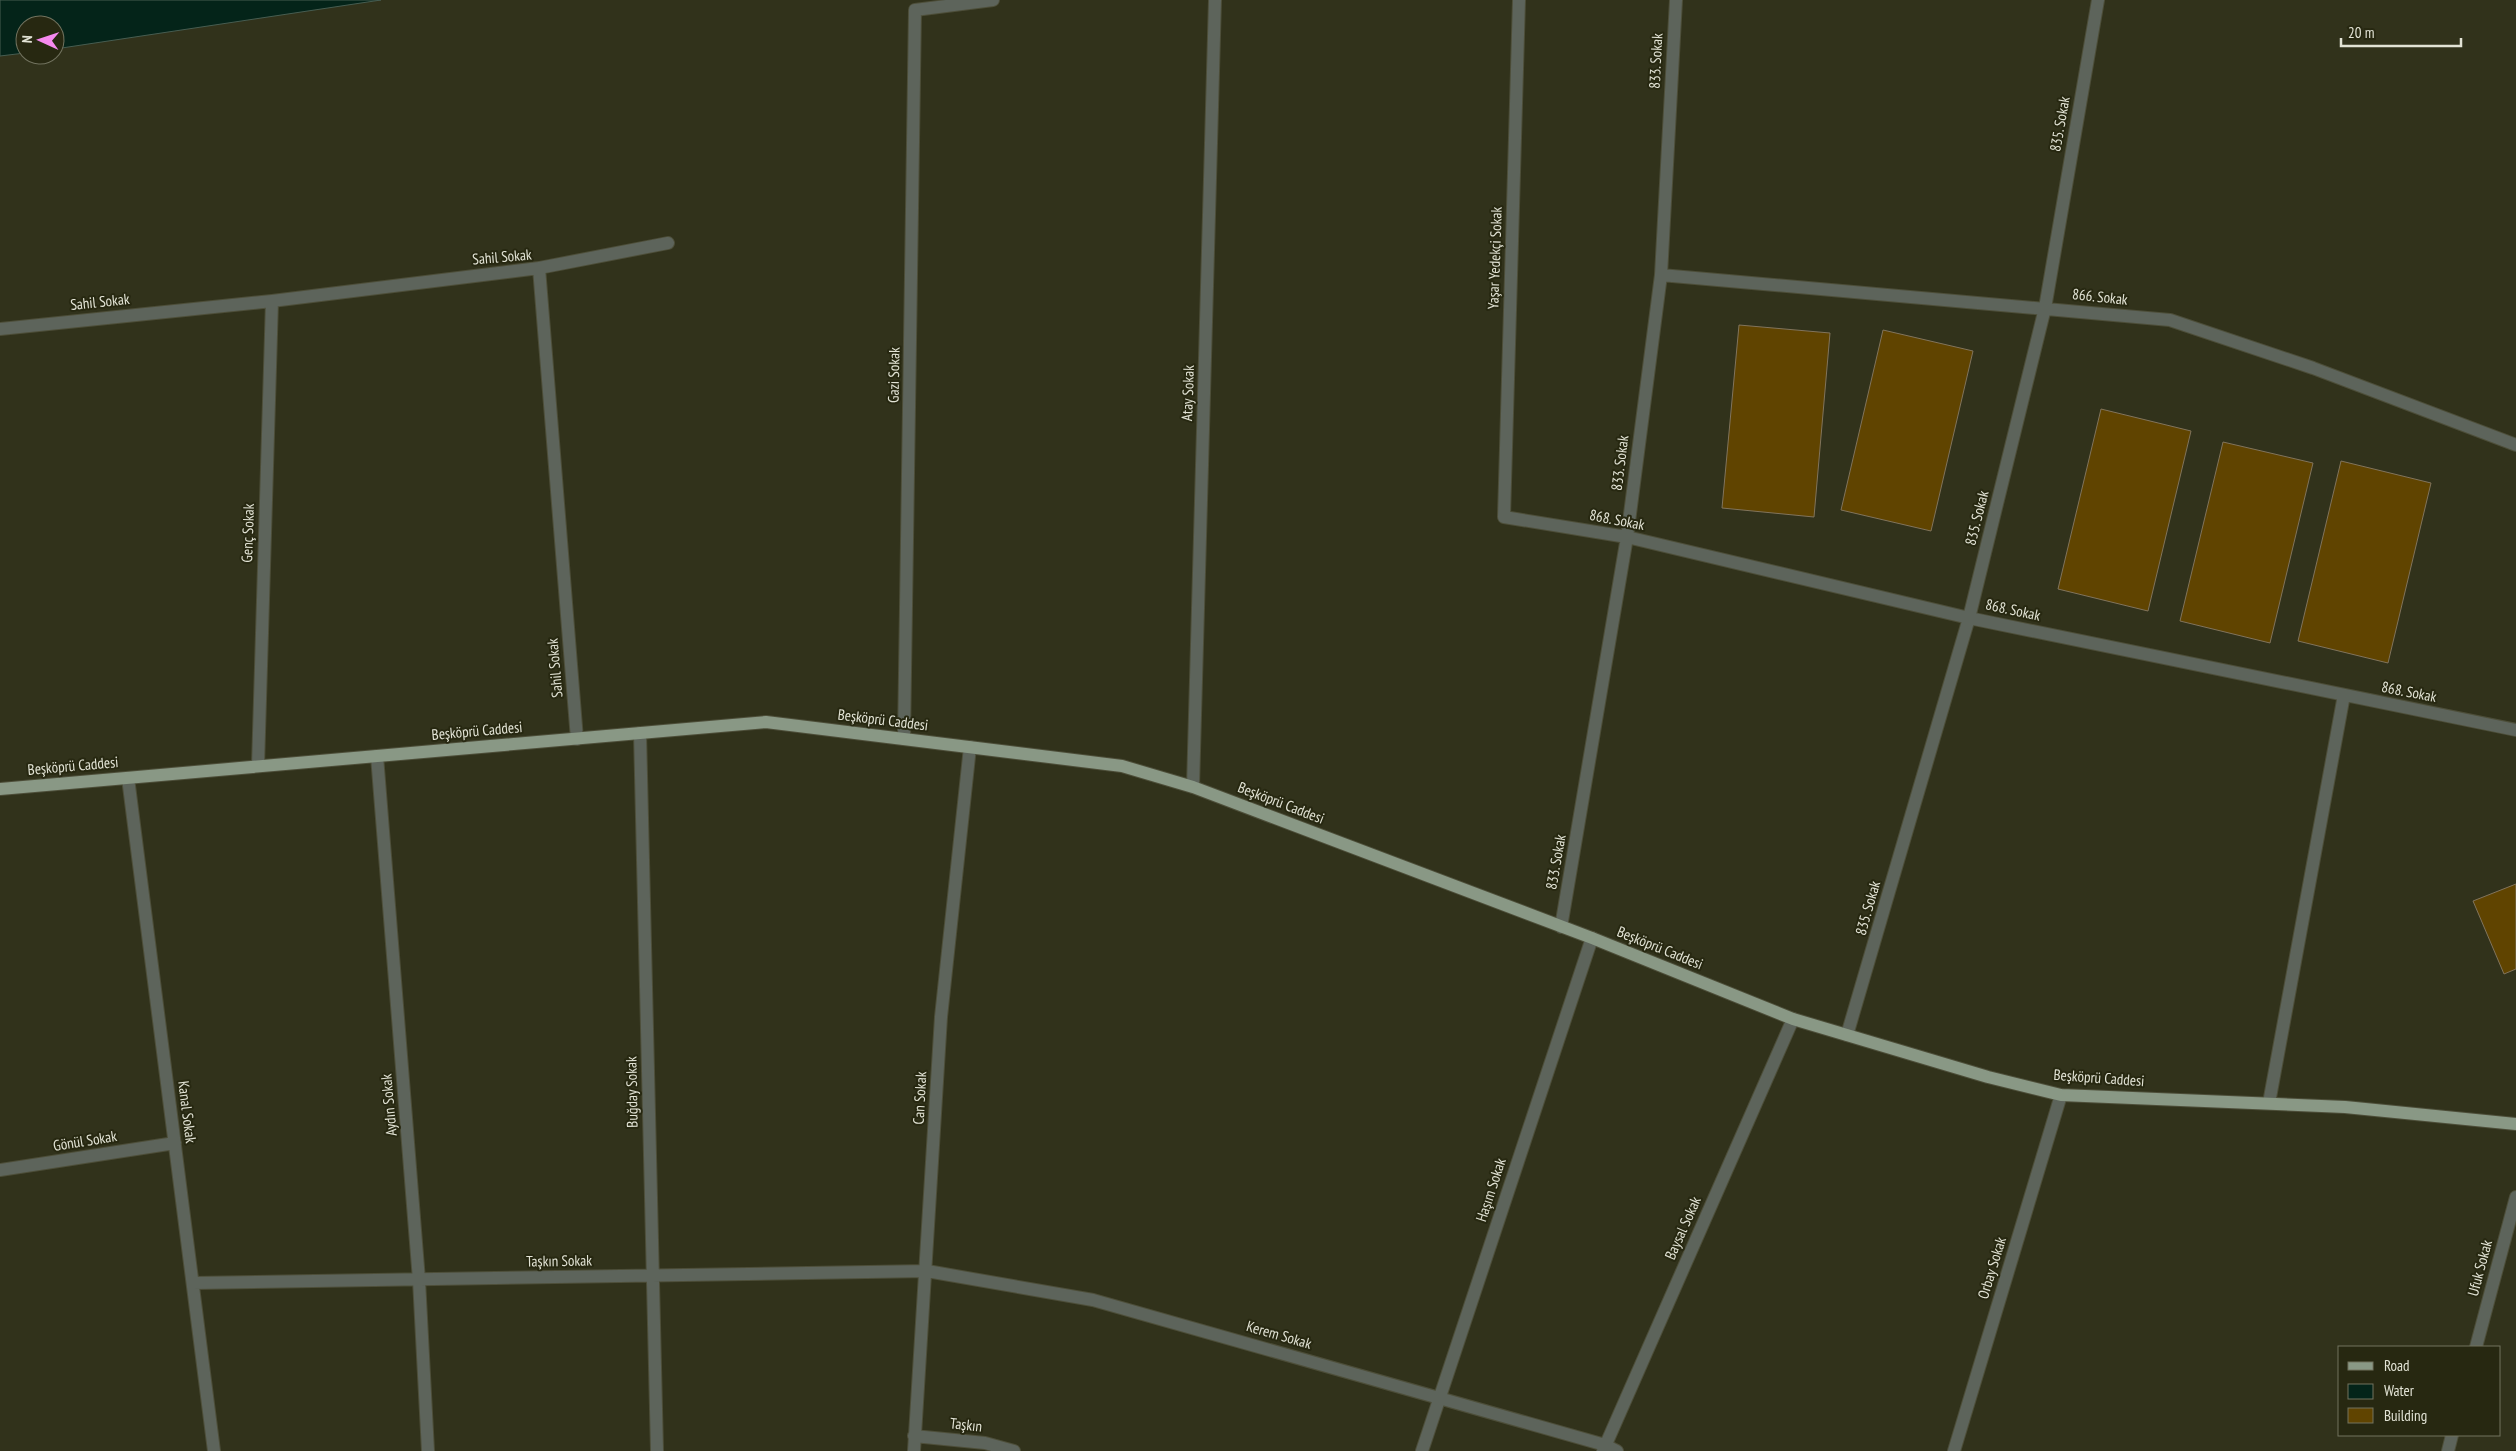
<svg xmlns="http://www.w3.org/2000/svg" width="2516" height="1451" font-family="'PT Sans Narrow',sans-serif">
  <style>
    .water { fill: #042419; stroke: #475d51 }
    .building { fill: #604400; stroke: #81745c }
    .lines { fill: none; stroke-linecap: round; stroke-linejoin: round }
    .minor-casing { stroke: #4d4e39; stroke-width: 14 }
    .major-casing { stroke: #4d4e39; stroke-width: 14 }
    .minor { stroke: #5d645b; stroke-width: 12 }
    .major { stroke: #899885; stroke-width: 12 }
    .labels { text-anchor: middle; stroke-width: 4; stroke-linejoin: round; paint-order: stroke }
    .street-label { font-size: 15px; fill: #e2e3d5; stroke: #272811 }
  </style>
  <rect width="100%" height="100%" fill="#31321b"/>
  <path class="water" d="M 0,0 L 381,0 L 55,49 L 55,25 L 25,25 L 25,53 L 0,56 Z"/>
  <path class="building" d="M 1739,325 L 1830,333 L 1814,517 L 1722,508 Z
    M 1883,330 L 1973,351 L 1931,531 L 1841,510 Z
    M 2101,409 L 2191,431 L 2148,611 L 2058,589 Z
    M 2223,442 L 2313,463 L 2270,643 L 2180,621 Z
    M 2341,461 L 2431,483 L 2388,663 L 2298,641 Z
    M 2516,884 L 2516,969 L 2504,974 L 2473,901 Z"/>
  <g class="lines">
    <g class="minor-casing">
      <path id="minor" d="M 1519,0 L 1504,517 L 1627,537 L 1969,618 L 2516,730
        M 539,268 L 668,243
        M 1661,275 L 2170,320 L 2313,368 L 2516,445
        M 0,329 L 272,301 L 539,268 L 577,739
        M 640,733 L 657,1451
        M 904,739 L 915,10 L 993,0
        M 377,756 L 419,1280 L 428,1451
        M 258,766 L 272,301
        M 128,778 L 214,1451
        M 1193,787 L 1215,0
        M 1561,927 L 1627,537 L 1661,275 L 1676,0
        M 1847,1035 L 1969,618 L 2045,308 L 2098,0
        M 2269,1103 L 2344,695
        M 0,1170 L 175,1143
        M 193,1283 L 927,1271 L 1093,1300 L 1605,1445 L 1617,1451
        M 2476,1347 L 2516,1197
        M 914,1436 L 985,1443 L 1014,1451
        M 914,1451 L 941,1017 L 970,747
        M 1422,1451 L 1592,938
        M 1603,1451 L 1793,1019
        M 1954,1451 L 2061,1095
        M 2448,1451 L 2452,1435"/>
    </g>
    <g class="major-casing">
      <path id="major" d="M 0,789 L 766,722 L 1122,766 L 1193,787 L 1592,938 L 1793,1019 L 1988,1077 L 2061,1095 L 2345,1107 L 2516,1124"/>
    </g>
    <use href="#minor" class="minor"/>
    <use href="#major" class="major"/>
  </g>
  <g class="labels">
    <g class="street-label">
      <text transform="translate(1656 61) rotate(-87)" y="5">833. Sokak</text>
      <text transform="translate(2060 124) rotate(-80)" y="5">835. Sokak</text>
      <text transform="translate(502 257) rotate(-5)" y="5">Sahil Sokak</text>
      <text transform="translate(1495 258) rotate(-88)" y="5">Yaşar Yedekçi Sokak</text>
      <text transform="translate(2100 297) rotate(6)" y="5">866. Sokak</text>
      <text transform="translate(100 302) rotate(-6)" y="5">Sahil Sokak</text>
      <text transform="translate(894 375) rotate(-89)" y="5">Gazi Sokak</text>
      <text transform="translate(1188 393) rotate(-88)" y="5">Atay Sokak</text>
      <text transform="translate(1620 463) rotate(-83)" y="5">833. Sokak</text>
      <text transform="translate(1977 518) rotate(-76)" y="5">835. Sokak</text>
      <text transform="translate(1617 520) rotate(11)" y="5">868. Sokak</text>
      <text transform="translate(248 533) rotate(-88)" y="5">Genç Sokak</text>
      <text transform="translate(2013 610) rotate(12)" y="5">868. Sokak</text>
      <text transform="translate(555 668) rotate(-95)" y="5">Sahil Sokak</text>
      <text transform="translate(2409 692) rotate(11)" y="5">868. Sokak</text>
      <text transform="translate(883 720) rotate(7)" y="5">Beşköprü Caddesi</text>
      <text transform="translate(477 731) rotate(-5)" y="5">Beşköprü Caddesi</text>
      <text transform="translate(73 766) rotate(-5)" y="5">Beşköprü Caddesi</text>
      <text transform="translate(1281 803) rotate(21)" y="5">Beşköprü Caddesi</text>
      <text transform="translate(1556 862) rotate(-80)" y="5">833. Sokak</text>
      <text transform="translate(1868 908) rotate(-74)" y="5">835. Sokak</text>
      <text transform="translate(1660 948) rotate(22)" y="5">Beşköprü Caddesi</text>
      <text transform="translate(2099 1078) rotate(4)" y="5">Beşköprü Caddesi</text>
      <text transform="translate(632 1092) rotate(-91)" y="5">Buğday Sokak</text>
      <text transform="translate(920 1098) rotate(-87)" y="5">Can Sokak</text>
      <text transform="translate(389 1105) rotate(-95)" y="5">Aydın Sokak</text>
      <text transform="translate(187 1112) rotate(83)" y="5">Kanal Sokak</text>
      <text transform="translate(85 1141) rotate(-9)" y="5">Gönül Sokak</text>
      <text transform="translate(1491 1190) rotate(-72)" y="5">Haşım Sokak</text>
      <text transform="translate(1683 1228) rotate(-66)" y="5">Baysal Sokak</text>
      <text transform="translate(559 1261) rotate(-1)" y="5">Taşkın Sokak</text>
      <text transform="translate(1992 1268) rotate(-73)" y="5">Orbay Sokak</text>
      <text transform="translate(2480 1268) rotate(-75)" y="5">Ufuk Sokak</text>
      <text transform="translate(1279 1335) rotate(16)" y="5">Kerem Sokak</text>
      <text transform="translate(966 1425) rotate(6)" y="5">Taşkın</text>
    </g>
  </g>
  <rect x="2338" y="1346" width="162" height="90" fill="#272811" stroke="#72735f"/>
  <rect x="2348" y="1362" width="25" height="8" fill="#899885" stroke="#72735f"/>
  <text x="2384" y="1371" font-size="15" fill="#e2e3d5">Road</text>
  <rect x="2348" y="1384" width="25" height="15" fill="#042419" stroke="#72735f"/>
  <text x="2384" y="1396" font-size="15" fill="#e2e3d5">Water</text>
  <rect x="2348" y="1408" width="25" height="15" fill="#604400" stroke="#72735f"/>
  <text x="2384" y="1421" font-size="15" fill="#e2e3d5">Building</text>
  <g transform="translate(40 40) rotate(273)"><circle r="24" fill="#272811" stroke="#72735f"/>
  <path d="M0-4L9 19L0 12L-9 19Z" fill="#f589ef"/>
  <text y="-8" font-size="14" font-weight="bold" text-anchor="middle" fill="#e2e3d5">N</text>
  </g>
  <path d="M2341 38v8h120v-8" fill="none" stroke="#e2e3d5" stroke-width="2.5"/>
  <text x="2348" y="38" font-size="15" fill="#e2e3d5" stroke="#272811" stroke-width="4" paint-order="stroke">20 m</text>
</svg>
